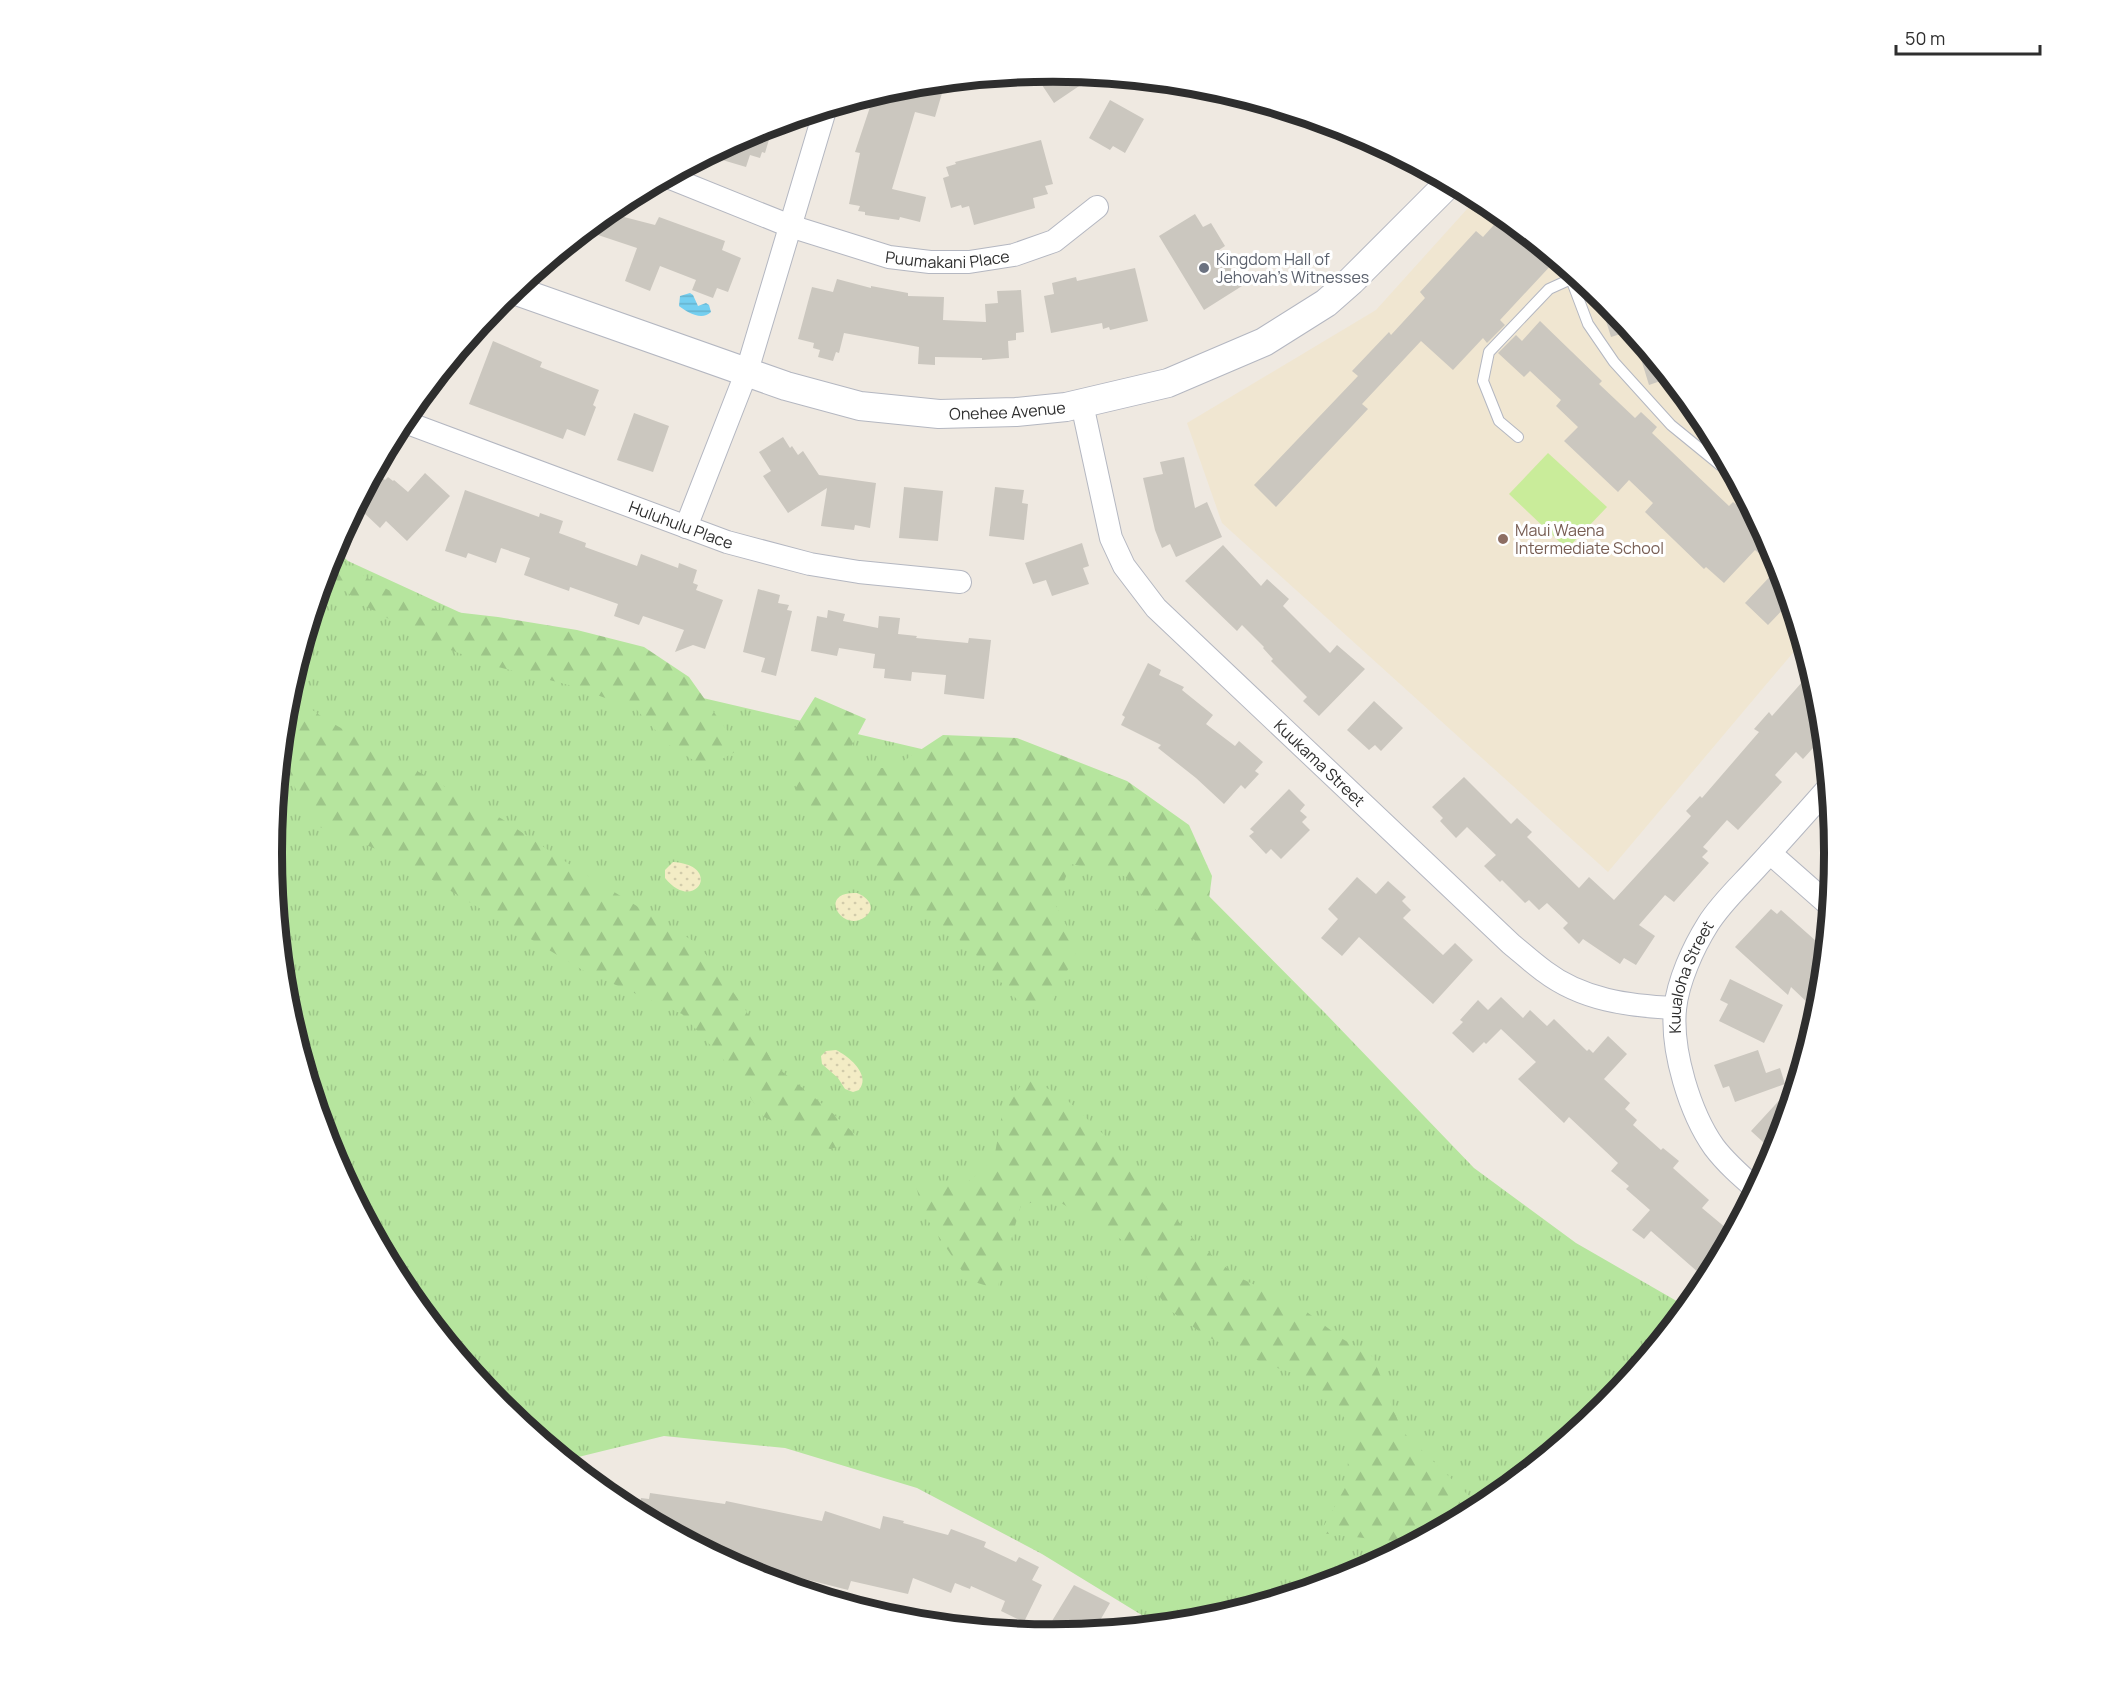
<svg xmlns="http://www.w3.org/2000/svg" width="2106" height="1707" font-family="Manrope,sans-serif">
  <style>
    .education { fill: #f0e6d1 }
    .grass { fill: url(#grass-tufts) }
    .forest { fill: url(#forest-firs) }
    .sand { fill: url(#sand-dots) }
    .pitch { fill: #c9ec9a }
    .water { fill: url(#water-rules) }
    .building { fill: #cbc7bf }
    .lines { fill: none; stroke-linecap: round; stroke-linejoin: round }
    .service-casing { stroke: #b4b7c1; stroke-width: 12 }
    .minor-casing { stroke: #b4b7c1; stroke-width: 24 }
    .tertiary-casing { stroke: #b4b7c1; stroke-width: 30 }
    .service { stroke: #fff; stroke-width: 10 }
    .minor { stroke: #fff; stroke-width: 22 }
    .tertiary { stroke: #fff; stroke-width: 28 }
    .worship-dot { fill: #6b7280; stroke: #fff; stroke-width: 2 }
    .education-dot { fill: #8d6e63; stroke: #fff; stroke-width: 2 }
    .labels { text-anchor: middle; stroke-width: 6; stroke-linejoin: round; paint-order: stroke }
    .street-label { font-size: 16px; fill: #2e2e2e; stroke: #fff }
    .worship-label { font-size: 16px; fill: #5b616d; stroke: #fff; text-anchor: start }
    .education-label { font-size: 16px; fill: #785e54; stroke: #fff; text-anchor: start }
    .rim { fill: none; stroke: #2e2e2e; stroke-width: 8 }
  </style>
  <defs>
    <pattern id="grass-tufts" width="24" height="20" patternUnits="userSpaceOnUse" patternTransform="scale(1.5)"><rect width="24" height="20" fill="#b6e59e"/><path d="M3 7l-1-3M5 7V3M7 7l1-3M15 17l-1-3M17 17v-4M19 17l1-3" fill="none" stroke="#9dc588"/></pattern>
    <pattern id="forest-firs" width="22" height="20" patternUnits="userSpaceOnUse" patternTransform="scale(1.5)"><rect width="22" height="20" fill="#b6e59e"/><path d="M5 1l3.5 6h-7zM16 11l3.5 6h-7z" fill="#9dc588"/></pattern>
    <pattern id="sand-dots" width="8" height="8" patternUnits="userSpaceOnUse" patternTransform="scale(1.5)"><rect width="8" height="8" fill="#f3ecc5"/><path d="M2 2h.1M6 6h.1" fill="none" stroke="#d1cbaa" stroke-width="1.8" stroke-linecap="round"/></pattern>
    <pattern id="water-rules" width="6" height="5" patternUnits="userSpaceOnUse" patternTransform="scale(1.5)"><rect width="6" height="5" fill="#75cff0"/><path d="M0 2.5h6" fill="none" stroke="#66b2ce"/></pattern>
  </defs>
  <rect width="100%" height="100%" fill="#efe9e1"/>
  <path class="education" d="M 1477,198 L 1487,204 L 1606,301 L 1703,420 L 1775,555 L 1802,642 L 1608,872 L 1222,523 L 1187,423 L 1376,310 Z"/>
  <path class="grass" d="M 334,548 L 348,561 L 496,629 L 660,688 L 973,761 L 1186,873 L 1325,1013 L 1474,1168 L 1576,1243 L 1687,1307 L 1605,1406 L 1487,1503 L 1352,1576 L 1205,1620 L 1158,1625 L 1042,1554 L 917,1488 L 785,1448 L 664,1436 L 566,1460 L 500,1406 L 403,1287 L 331,1152 L 286,1006 L 272,853 L 287,701 Z"/>
  <path class="forest" d="M 330,557 L 392,592 L 437,610 L 498,617 L 577,630 L 644,647 L 689,677 L 740,749 L 706,768 L 669,745 L 636,709 L 569,685 L 494,666 L 437,645 L 365,606 L 325,576 Z
    M 289,693 L 325,719 L 502,819 L 569,864 L 698,944 L 744,1007 L 774,1065 L 826,1107 L 862,1141 L 830,1149 L 764,1117 L 723,1059 L 682,1014 L 584,971 L 389,854 L 312,824 L 281,757 Z
    M 815,697 L 866,719 L 850,749 L 860,768 L 893,768 L 943,735 L 1017,738 L 1127,781 L 1189,825 L 1212,876 L 1203,944 L 1176,931 L 1124,876 L 1071,864 L 1055,904 L 1078,948 L 1051,1005 L 1025,1008 L 976,955 L 797,795 L 789,738 Z
    M 1027,1076 L 1068,1101 L 1116,1146 L 1192,1238 L 1236,1276 L 1299,1306 L 1341,1338 L 1373,1357 L 1402,1431 L 1468,1495 L 1485,1505 L 1397,1552 L 1364,1538 L 1320,1533 L 1346,1486 L 1351,1425 L 1310,1379 L 1263,1363 L 1206,1336 L 1168,1309 L 1122,1240 L 1053,1198 L 1021,1205 L 997,1289 L 968,1280 L 923,1213 L 915,1182 L 962,1187 L 994,1159 L 1002,1114 Z"/>
  <path class="sand" d="M 673,862 C 724,865 695,915 665,878 L 665,870 Z
    M 857,893 C 868,897 877,908 865,917 C 842,934 816,891 857,893 Z
    M 836,1050 C 850,1057 871,1075 859,1090 L 853,1092 L 845,1089 L 838,1078 L 822,1064 L 821,1056 L 826,1051 Z"/>
  <path class="pitch" d="M 1548,453 L 1607,507 L 1567,549 L 1509,494 Z"/>
  <path class="water" d="M 690,293 L 693,295 L 698,306 L 706,303 L 709,305 L 711,312 C 702,321 688,313 679,306 L 680,296 Z"/>
  <path class="building" d="M 1053,72 L 1094,76 L 1054,103 L 1038,79 L 1047,73 Z
    M 945,83 L 935,117 L 915,112 L 892,189 L 926,197 L 920,222 L 900,217 L 899,220 L 865,215 L 865,212 L 858,211 L 860,206 L 849,204 L 860,153 L 855,152 L 874,95 L 901,87 Z
    M 1110,100 L 1144,119 L 1125,153 L 1113,146 L 1110,150 L 1089,138 Z
    M 773,126 L 765,153 L 762,152 L 760,158 L 750,155 L 746,167 L 709,156 L 754,131 Z
    M 1041,140 L 1053,184 L 1045,186 L 1048,194 L 1033,198 L 1035,208 L 974,225 L 969,206 L 962,208 L 961,205 L 951,208 L 943,178 L 949,176 L 946,167 L 956,164 L 955,162 Z
    M 610,211 L 624,217 L 655,225 L 659,217 L 725,241 L 722,250 L 741,258 L 728,292 L 717,288 L 713,298 L 692,290 L 696,280 L 660,266 L 650,291 L 625,281 L 637,248 L 586,231 Z
    M 1195,214 L 1203,227 L 1211,223 L 1225,246 L 1219,250 L 1242,286 L 1204,310 L 1159,236 Z
    M 1502,216 L 1555,261 L 1500,320 L 1505,325 L 1487,343 L 1483,338 L 1453,370 L 1421,341 L 1362,404 L 1368,409 L 1276,507 L 1254,485 L 1358,376 L 1352,371 L 1389,332 L 1391,335 L 1425,298 L 1420,292 L 1476,231 L 1483,237 Z
    M 1135,268 L 1148,321 L 1110,330 L 1109,327 L 1103,329 L 1102,323 L 1051,333 L 1044,296 L 1054,294 L 1052,283 L 1076,277 L 1077,281 Z
    M 837,279 L 871,288 L 871,286 L 908,293 L 908,296 L 944,297 L 943,320 L 986,322 L 985,304 L 998,303 L 997,291 L 1021,290 L 1024,332 L 1016,333 L 1016,340 L 1008,341 L 1009,358 L 982,360 L 982,358 L 935,357 L 935,365 L 918,364 L 919,347 L 844,333 L 839,353 L 836,352 L 833,361 L 818,357 L 820,350 L 813,348 L 814,343 L 798,339 L 812,287 L 833,292 Z
    M 1598,295 L 1606,301 L 1630,331 L 1611,337 Z
    M 1540,321 L 1602,381 L 1599,384 L 1635,418 L 1641,412 L 1657,427 L 1652,433 L 1729,506 L 1733,502 L 1737,505 L 1745,498 L 1775,555 L 1790,602 L 1768,625 L 1745,603 L 1777,569 L 1755,550 L 1724,583 L 1706,567 L 1704,569 L 1645,512 L 1653,503 L 1629,480 L 1618,492 L 1564,441 L 1578,427 L 1556,406 L 1561,400 L 1530,371 L 1524,377 L 1498,353 L 1516,335 L 1522,341 Z
    M 1634,336 L 1669,378 L 1649,385 Z
    M 493,341 L 542,362 L 540,367 L 599,390 L 593,405 L 596,407 L 585,436 L 567,429 L 563,439 L 469,404 Z
    M 634,413 L 669,426 L 653,472 L 617,460 Z
    M 783,437 L 790,448 L 792,446 L 798,455 L 803,451 L 819,475 L 876,483 L 870,528 L 855,525 L 854,530 L 821,526 L 827,488 L 788,513 L 763,476 L 771,471 L 759,452 Z
    M 1184,457 L 1195,508 L 1207,502 L 1222,537 L 1176,557 L 1170,544 L 1162,548 L 1155,530 L 1143,478 L 1163,474 L 1160,462 Z
    M 375,472 L 385,480 L 388,477 L 393,481 L 394,480 L 408,492 L 425,473 L 450,496 L 407,541 L 386,521 L 380,528 L 362,511 L 370,503 L 362,496 Z
    M 904,487 L 943,491 L 938,541 L 899,538 Z
    M 995,487 L 1024,490 L 1022,503 L 1028,504 L 1024,540 L 989,536 Z
    M 465,490 L 539,517 L 540,513 L 563,521 L 559,533 L 586,543 L 585,547 L 637,566 L 641,554 L 678,568 L 679,563 L 697,570 L 693,583 L 698,585 L 696,590 L 723,600 L 705,649 L 693,645 L 675,652 L 684,630 L 643,616 L 639,625 L 614,616 L 618,604 L 570,587 L 569,591 L 524,575 L 530,558 L 501,548 L 496,563 L 468,553 L 466,558 L 445,551 Z
    M 1082,543 L 1089,566 L 1083,568 L 1089,584 L 1052,596 L 1046,580 L 1033,584 L 1025,563 Z
    M 1223,545 L 1261,586 L 1267,579 L 1289,599 L 1283,606 L 1330,653 L 1337,645 L 1365,669 L 1319,716 L 1303,701 L 1307,697 L 1271,661 L 1273,659 L 1263,648 L 1264,647 L 1242,625 L 1237,631 L 1185,581 Z
    M 758,589 L 780,595 L 778,603 L 789,605 L 787,610 L 792,611 L 776,676 L 761,672 L 765,658 L 743,652 Z
    M 828,610 L 845,614 L 843,621 L 878,628 L 879,616 L 900,618 L 898,634 L 917,636 L 916,638 L 968,643 L 969,638 L 991,640 L 984,699 L 944,694 L 946,675 L 912,672 L 911,681 L 884,678 L 885,669 L 873,668 L 875,654 L 839,648 L 837,656 L 811,651 L 817,616 L 827,618 Z
    M 1148,663 L 1161,670 L 1159,675 L 1184,687 L 1182,690 L 1213,715 L 1206,724 L 1235,746 L 1239,741 L 1263,762 L 1255,771 L 1259,774 L 1245,789 L 1241,785 L 1224,804 L 1196,778 L 1158,748 L 1161,745 L 1121,725 L 1125,717 L 1122,715 Z
    M 1811,672 L 1820,701 L 1823,737 L 1803,759 L 1796,752 L 1775,775 L 1782,782 L 1738,830 L 1727,820 L 1703,847 L 1708,851 L 1702,857 L 1709,863 L 1674,902 L 1665,895 L 1639,925 L 1655,936 L 1636,965 L 1624,958 L 1620,964 L 1583,939 L 1579,944 L 1563,928 L 1568,923 L 1547,903 L 1539,910 L 1529,900 L 1525,903 L 1502,880 L 1500,882 L 1484,866 L 1496,855 L 1467,827 L 1456,838 L 1440,821 L 1443,818 L 1432,807 L 1464,777 L 1511,824 L 1517,818 L 1532,832 L 1527,837 L 1579,888 L 1589,877 L 1614,900 L 1691,816 L 1686,811 L 1700,796 L 1702,798 L 1759,732 L 1754,729 L 1769,712 L 1772,716 Z
    M 1374,701 L 1403,728 L 1381,751 L 1375,745 L 1369,750 L 1347,730 Z
    M 1289,789 L 1305,805 L 1300,811 L 1307,817 L 1302,822 L 1310,830 L 1281,859 L 1271,849 L 1266,854 L 1249,836 L 1254,832 L 1250,829 Z
    M 1357,877 L 1376,894 L 1388,881 L 1406,897 L 1402,901 L 1411,910 L 1403,918 L 1443,955 L 1455,943 L 1473,960 L 1433,1004 L 1359,937 L 1342,956 L 1321,938 L 1338,919 L 1328,909 Z
    M 1771,909 L 1777,914 L 1781,910 L 1816,941 L 1827,928 L 1821,990 L 1809,1004 L 1791,987 L 1788,995 L 1735,947 Z
    M 1730,979 L 1783,1005 L 1764,1043 L 1719,1021 L 1728,1004 L 1720,1000 Z
    M 1501,997 L 1523,1018 L 1530,1010 L 1547,1026 L 1554,1019 L 1587,1051 L 1589,1049 L 1593,1053 L 1608,1036 L 1627,1054 L 1604,1079 L 1630,1103 L 1625,1109 L 1637,1120 L 1633,1125 L 1661,1150 L 1663,1148 L 1679,1161 L 1673,1168 L 1709,1200 L 1702,1208 L 1732,1233 L 1707,1280 L 1651,1231 L 1644,1239 L 1632,1230 L 1650,1210 L 1626,1189 L 1629,1186 L 1611,1171 L 1618,1163 L 1569,1117 L 1564,1123 L 1518,1079 L 1536,1062 L 1501,1029 L 1486,1044 L 1484,1042 L 1473,1053 L 1452,1033 L 1463,1022 L 1460,1020 L 1478,1000 L 1488,1010 Z
    M 1758,1050 L 1766,1073 L 1780,1068 L 1785,1084 L 1735,1102 L 1729,1086 L 1723,1088 L 1714,1065 Z
    M 1796,1082 L 1787,1113 L 1775,1153 L 1751,1131 Z
    M 650,1493 L 725,1504 L 726,1501 L 822,1521 L 825,1511 L 880,1529 L 883,1516 L 904,1521 L 903,1523 L 948,1535 L 951,1529 L 986,1542 L 984,1547 L 1016,1562 L 1019,1557 L 1039,1567 L 1032,1580 L 1042,1585 L 1024,1622 L 1001,1611 L 1005,1601 L 971,1586 L 970,1589 L 955,1583 L 951,1593 L 913,1578 L 908,1594 L 851,1581 L 848,1590 L 793,1576 L 792,1584 L 772,1581 L 754,1575 L 638,1514 L 641,1498 L 649,1499 Z
    M 1074,1585 L 1110,1603 L 1094,1631 L 1044,1634 Z"/>
  <g class="lines">
    <g class="service-casing">
      <path id="service" d="M 1571,273 L 1571,279 L 1588,324 L 1614,362 L 1671,425 L 1720,465
        M 1518,437 L 1499,421 L 1483,381 L 1489,352 L 1549,289 L 1571,279"/>
    </g>
    <g class="minor-casing">
      <g id="minor">
        <path id="s1" d="M 668,177 L 790,226 L 889,257 L 930,262 L 969,262 L 1014,255 L 1054,241 L 1097,207"/>
        <path id="s2" d="M 1082,404 L 1111,538 L 1124,566 L 1156,608 L 1511,944 C 1522,953 1533,963 1544,971 C 1582,1000 1629,1006 1675,1008"/>
        <path id="s3" d="M 413,425 L 727,542 L 810,564 L 859,572 L 960,582"/>
        <path d="M 686,527 L 747,371 L 825,110"/>
        <path d="M 1770,853 L 1829,905"/>
        <path id="s4" d="M 1756,1189 C 1741,1176 1726,1163 1714,1147 C 1690,1113 1671,1051 1675,1009 C 1678,981 1693,948 1708,924 C 1721,903 1741,885 1758,866 C 1782,840 1805,814 1828,788"/>
      </g>
    </g>
    <g class="tertiary-casing">
      <g id="tertiary">
        <path id="s5" d="M 514,290 L 786,386 L 860,406 L 939,414 L 1016,412 L 1066,407 L 1168,383 L 1264,342 L 1326,303 L 1351,281 L 1449,183"/>
      </g>
    </g>
    <use href="#service" class="service"/>
    <use href="#minor" class="minor"/>
    <use href="#tertiary" class="tertiary"/>
  </g>
  <circle class="worship-dot" cx="1204" cy="268" r="6"/>
  <circle class="education-dot" cx="1503" cy="539" r="6"/>
  <g class="labels">
    <g class="street-label">
      <text dy="6" stroke="none"><textPath href="#s1" startOffset="294">Puumakani Place</textPath></text>
      <text dy="6" stroke="none"><textPath href="#s5" startOffset="513">Onehee Avenue</textPath></text>
      <text dy="6" stroke="none"><textPath href="#s3" startOffset="286">Huluhulu Place</textPath></text>
      <text dy="6" stroke="none"><textPath href="#s2" startOffset="446">Kuukama Street</textPath></text>
      <text dy="6" stroke="none"><textPath href="#s4" startOffset="240">Kuualoha Street</textPath></text>
    </g>
    <g class="worship-label">
      <text x="1216" y="265">Kingdom Hall of<tspan x="1216" dy="18">Jehovah’s Witnesses</tspan></text>
    </g>
    <g class="education-label">
      <text x="1515" y="536">Maui Waena<tspan x="1515" dy="18">Intermediate School</tspan></text>
    </g>
  </g>
  <path d="M0 0H2106V1707H0ZM282 853a771 771 0 1 1 1542 0a771 771 0 1 1-1542 0Z" fill="#fff" fill-rule="evenodd"/>
  <path class="rim" d="M282 853a771 771 0 1 1 1542 0a771 771 0 1 1-1542 0Z"/>
  <path d="M1896 45v9h144v-9" fill="none" stroke="#2e2e2e" stroke-width="3"/>
  <text x="1905" y="45" font-size="18" fill="#2e2e2e" stroke="#ffffff" stroke-width="4.5" paint-order="stroke">50 m</text>
</svg>
